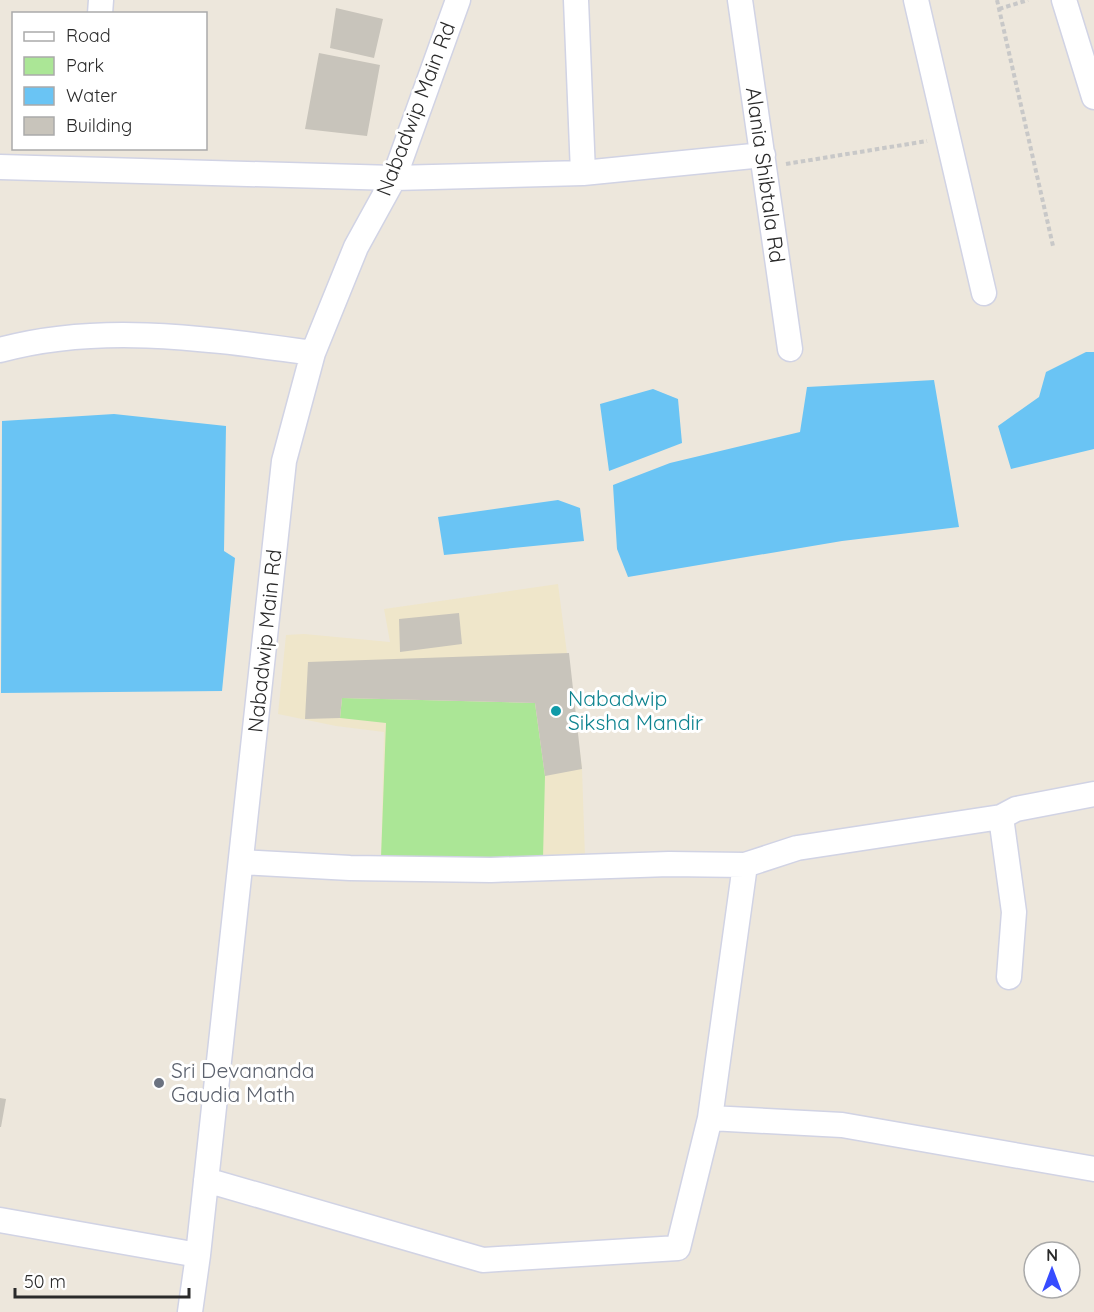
<svg xmlns="http://www.w3.org/2000/svg" width="1094" height="1312" font-family="Quicksand,sans-serif">
  <style>
    .education { fill: #efe6ca }
    .green { fill: #abe696 }
    .water { fill: #6ac4f4 }
    .building { fill: #c8c4bb }
    .lines { fill: none; stroke-linecap: round; stroke-linejoin: round }
    .minor-casing { stroke: #d1d3e4; stroke-width: 27 }
    .path { stroke: #c8c8c8; stroke-width: 4; stroke-dasharray: 4.5 3; stroke-linecap: butt }
    .minor { stroke: #fff; stroke-width: 24 }
    .culture-dot { fill: #0f9aa8; stroke: #fff; stroke-width: 2 }
    .worship-dot { fill: #6b7280; stroke: #fff; stroke-width: 2 }
    .labels { text-anchor: middle; stroke-width: 6; stroke-linejoin: round; paint-order: stroke }
    .street-label { font-size: 21px; fill: #2a2a2a; stroke: #fff }
    .culture-label { font-size: 21px; fill: #0d838f; stroke: #fff; text-anchor: start }
    .worship-label { font-size: 21px; fill: #5b616d; stroke: #fff; text-anchor: start }
  </style>
  <rect width="100%" height="100%" fill="#ede7dc"/>
  <path class="education" d="M 558,584 L 582,769 L 585,858 L 381,858 L 384,732 L 336,726 L 278,714 L 286,635 L 304,634 L 390,642 L 384,609 Z"/>
  <path class="green" d="M 342,698 L 535,703 L 545,776 L 543,858 L 381,858 L 386,723 L 340,718 Z"/>
  <path class="water" d="M 1086,352 L 1094,352 L 1094,449 L 1011,469 L 998,426 L 1039,397 L 1046,372 Z
    M 934,380 L 959,527 L 842,541 L 628,577 L 617,549 L 613,485 L 670,463 L 800,432 L 807,387 Z
    M 653,389 L 678,399 L 682,443 L 609,471 L 600,404 Z
    M 114,414 L 226,426 L 224,551 L 235,558 L 222,691 L 1,693 L 2,421 Z
    M 558,500 L 580,508 L 584,541 L 444,555 L 438,517 Z"/>
  <path class="building" d="M 336,8 L 383,19 L 374,58 L 330,48 Z
    M 319,53 L 380,65 L 367,136 L 305,129 Z
    M 459,613 L 462,644 L 400,652 L 399,619 Z
    M 569,653 L 582,769 L 545,776 L 535,703 L 342,698 L 340,718 L 305,719 L 308,662 Z
    M 0,1098 L 6,1099 L 1,1127 L 0,1127 Z"/>
  <g class="lines">
    <g class="minor-casing">
      <path id="minor" d="M 576,0 L 583,173
        M 740,0 L 790,349
        M 916,0 L 984,293
        M 1064,0 L 1094,97
        M 100,14 L 101,0
        M 0,167 L 394,178 L 583,173 L 763,155
        M 0,350 C 102,322 209,339 313,353
        M 1001,817 L 1014,912 L 1009,977
        M 241,862 L 350,868 L 491,870 L 669,864 L 745,865 L 797,848 L 1001,817 L 1016,809 L 1094,794
        M 710,1118 L 842,1125 L 1094,1169
        M 206,1180 L 483,1260 L 678,1248 L 710,1118 L 745,865
        M 0,1220 L 198,1255
        M 190,1312 L 198,1255 L 284,461 L 313,353 L 356,247 L 394,178 L 458,0"/>
    </g>
    <path class="path" d="M 997,0 L 1053,246
      M 999,9 L 1028,0
      M 786,164 L 927,141"/>
    <use href="#minor" class="minor"/>
  </g>
  <circle class="culture-dot" cx="556" cy="711" r="6"/>
  <circle class="worship-dot" cx="159" cy="1083" r="6"/>
  <g class="labels">
    <g class="street-label">
      <text transform="translate(416 109) rotate(-69)" y="7">Nabadwip Main Rd</text>
      <text transform="translate(765 175) rotate(82)" y="7">Alania Shibtala Rd</text>
      <text transform="translate(265 641) rotate(-84)" y="7">Nabadwip Main Rd</text>
    </g>
    <g class="culture-label">
      <text x="568" y="706">Nabadwip<tspan x="568" dy="24">Siksha Mandir</tspan></text>
    </g>
    <g class="worship-label">
      <text x="171" y="1078">Sri Devananda<tspan x="171" dy="24">Gaudia Math</tspan></text>
    </g>
  </g>
  <rect x="12" y="12" width="195" height="138" fill="#ffffff" stroke="#aaaaaa" stroke-width="1.5"/>
  <rect x="24" y="32" width="30" height="9" fill="#ffffff" stroke="#aaaaaa" stroke-width="1.5"/>
  <text x="66" y="42" font-size="18" fill="#2a2a2a">Road</text>
  <rect x="24" y="57" width="30" height="18" fill="#abe696" stroke="#aaaaaa" stroke-width="1.5"/>
  <text x="66" y="72" font-size="18" fill="#2a2a2a">Park</text>
  <rect x="24" y="87" width="30" height="18" fill="#6ac4f4" stroke="#aaaaaa" stroke-width="1.5"/>
  <text x="66" y="102" font-size="18" fill="#2a2a2a">Water</text>
  <rect x="24" y="117" width="30" height="18" fill="#c8c4bb" stroke="#aaaaaa" stroke-width="1.5"/>
  <text x="66" y="132" font-size="18" fill="#2a2a2a">Building</text>
  <g transform="translate(1052 1270)"><circle r="28" fill="#ffffff" stroke="#aaaaaa" stroke-width="1.5"/>
  <path d="M0-4.5L10 22L0 15L-10 22Z" fill="#374cff"/>
  <text y="-9" font-size="16" font-weight="bold" text-anchor="middle" fill="#2a2a2a">N</text>
  </g>
  <path d="M15 1288v9h174v-9" fill="none" stroke="#2a2a2a" stroke-width="3"/>
  <text x="24" y="1288" font-size="18" fill="#2a2a2a" stroke="#ffffff" stroke-width="4.5" paint-order="stroke">50 m</text>
</svg>
